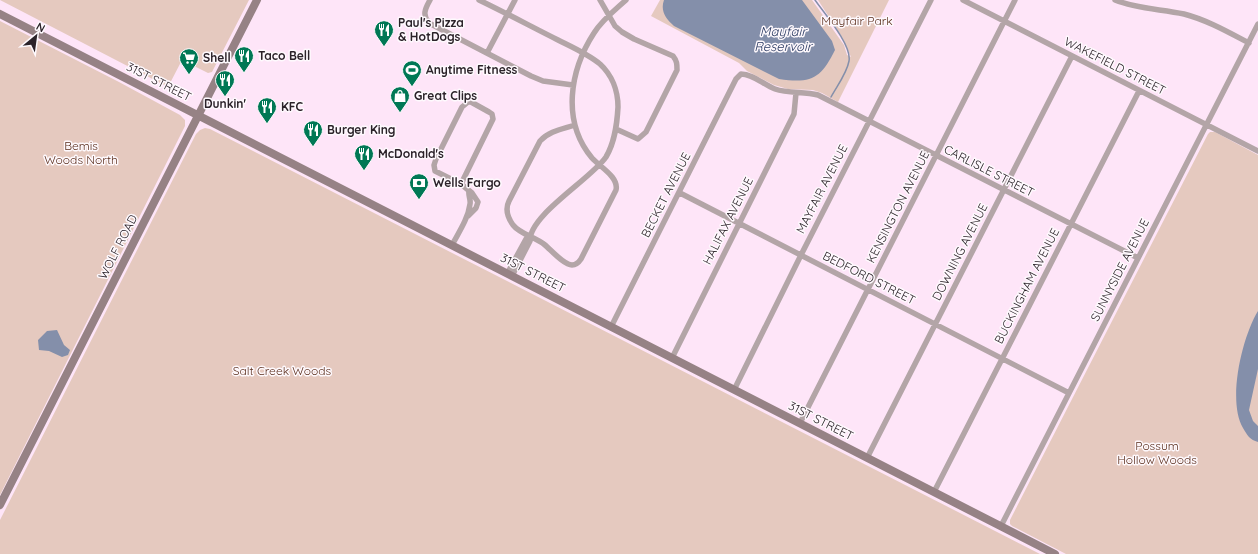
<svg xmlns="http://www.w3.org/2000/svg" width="1258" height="554" font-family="Quicksand,sans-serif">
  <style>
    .green { fill: #e5c9bf }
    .water { fill: #848faa }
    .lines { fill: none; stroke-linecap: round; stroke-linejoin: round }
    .stream { stroke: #848faa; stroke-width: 1.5 }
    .street { stroke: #b3a5a7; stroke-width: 5.5 }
    .secondary { stroke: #968285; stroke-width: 8 }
    .labels { text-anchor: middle; stroke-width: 3; stroke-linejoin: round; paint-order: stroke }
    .park-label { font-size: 12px; fill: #5a2d1b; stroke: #fef9fd }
    .poi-label { font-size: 12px; font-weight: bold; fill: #2b2229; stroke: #fef9fd; text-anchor: start }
    .street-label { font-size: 12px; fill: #2b2229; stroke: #fef9fd }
    .water-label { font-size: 13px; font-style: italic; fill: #293961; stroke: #fef9fd }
  </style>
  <rect width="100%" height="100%" fill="#fee5f8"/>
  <path class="green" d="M 0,0 L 249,0 L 212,72 L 208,73 L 182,60 L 168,87 Z
    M 660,0 L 812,0 L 844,45 L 847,55 L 851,57 L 842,37 L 818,0 L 889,0 L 838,102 L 822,93 L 813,90 L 788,89 L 774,85 L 747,71 L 739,63 L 651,16 Z
    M 0,21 L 119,82 L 180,115 L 185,120 L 185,126 L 0,495 Z
    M 205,128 L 210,129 L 1040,554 L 0,554 L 0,520 L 196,134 L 200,130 Z
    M 1210,132 L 1215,132 L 1258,155 L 1258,554 L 1066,554 L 1012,526 L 1010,524 L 1010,520 L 1208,134 Z"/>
  <path class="water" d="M 664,0 L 802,0 L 832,41 L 835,50 C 821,78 812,84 779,79 L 674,26 C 666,19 660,11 664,0 Z
    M 1258,311 L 1258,369 L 1249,410 L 1253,421 L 1258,426 L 1258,442 C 1250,440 1247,435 1243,428 C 1227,401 1242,337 1258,311 Z
    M 57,330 L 64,345 L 70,350 L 68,355 L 62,357 L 49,351 L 39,350 L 38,340 L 47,331 Z"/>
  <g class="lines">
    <path class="stream" d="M 815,0 C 824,13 852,45 849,61 C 847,73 837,86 831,97"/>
    <path class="street" d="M 430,0 C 425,9 422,15 429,23 L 531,76 L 543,81 L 573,85
      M 479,0 C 506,13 532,27 558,40 C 572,47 588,54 600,64 C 612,75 618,91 618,107 C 617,124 615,142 606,157 C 591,179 529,215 530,241 L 512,276
      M 600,0 L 615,26 L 622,32 L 634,39 L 673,56 C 677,61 677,64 677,70 L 646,132 L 638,139 L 616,129
      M 963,0 L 1258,151
      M 1115,0 C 1137,9 1161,9 1184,14 C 1207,20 1228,32 1249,43
      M 487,53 L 515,0
      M 468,102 L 471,102 L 489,112 L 492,114 L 493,119 L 461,184 L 435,171 L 434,165 L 436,159 L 462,107 Z
      M 575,125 C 563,129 549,131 540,141 L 509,201 C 505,209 508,218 513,225 C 520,234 535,237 545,245 C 551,250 564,265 572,265 C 576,265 579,262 581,259 L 616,190 C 619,177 600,167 592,158 C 561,121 570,70 594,33 C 602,20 615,10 626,0
      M 461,184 L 472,193 L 478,202 L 476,208 L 468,216
      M 680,193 L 1069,393
      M 452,245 C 459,232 468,219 470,204 C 471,199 468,196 469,191
      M 507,274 L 526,239 L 530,236
      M 611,327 L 736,79 L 741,74 C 753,74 764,85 775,89 C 789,94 804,91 818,95 L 1138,258
      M 672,358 L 794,114 L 796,93
      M 734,390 L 801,255 L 931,0
      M 800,423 L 1015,0
      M 867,458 L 1072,56
      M 934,492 L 1139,91
      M 1001,526 L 1258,24"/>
    <path class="secondary" d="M 0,14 L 1055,554
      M 0,505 L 257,0"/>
  </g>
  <defs>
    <g id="restaurant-pin" transform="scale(1)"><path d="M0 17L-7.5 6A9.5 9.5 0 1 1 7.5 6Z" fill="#007855" stroke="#fef9fd"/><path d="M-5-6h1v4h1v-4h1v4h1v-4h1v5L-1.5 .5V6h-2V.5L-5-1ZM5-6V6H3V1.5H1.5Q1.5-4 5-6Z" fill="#fff"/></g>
    <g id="supermarket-pin" transform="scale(1)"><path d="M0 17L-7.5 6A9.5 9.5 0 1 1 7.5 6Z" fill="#007855" stroke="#fef9fd"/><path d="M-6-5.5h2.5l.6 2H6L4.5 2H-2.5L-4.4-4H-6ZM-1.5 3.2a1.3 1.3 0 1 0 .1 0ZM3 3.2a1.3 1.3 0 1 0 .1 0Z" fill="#fff"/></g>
    <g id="stadium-pin" transform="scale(1)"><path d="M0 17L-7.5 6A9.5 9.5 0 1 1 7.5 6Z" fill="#007855" stroke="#fef9fd"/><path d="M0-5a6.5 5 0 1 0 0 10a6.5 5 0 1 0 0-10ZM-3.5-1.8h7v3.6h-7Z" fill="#fff"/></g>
    <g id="shop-pin" transform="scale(1)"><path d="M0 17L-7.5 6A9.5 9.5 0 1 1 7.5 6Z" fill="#007855" stroke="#fef9fd"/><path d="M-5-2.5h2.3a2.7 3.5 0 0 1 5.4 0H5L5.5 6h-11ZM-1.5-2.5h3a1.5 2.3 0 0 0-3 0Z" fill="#fff"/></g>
    <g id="bank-pin" transform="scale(1)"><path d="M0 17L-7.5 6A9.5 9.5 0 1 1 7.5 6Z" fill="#007855" stroke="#fef9fd"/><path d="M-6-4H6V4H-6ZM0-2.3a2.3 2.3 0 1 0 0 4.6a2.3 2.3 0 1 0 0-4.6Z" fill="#fff"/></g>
  </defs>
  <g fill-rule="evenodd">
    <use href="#restaurant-pin" x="384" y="30"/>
    <use href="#restaurant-pin" x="244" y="56"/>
    <use href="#supermarket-pin" x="189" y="58"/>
    <use href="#stadium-pin" x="412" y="70"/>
    <use href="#restaurant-pin" x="225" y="80"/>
    <use href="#shop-pin" x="400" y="96"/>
    <use href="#restaurant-pin" x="267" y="107"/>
    <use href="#restaurant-pin" x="313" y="130"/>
    <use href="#restaurant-pin" x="364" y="154"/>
    <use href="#bank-pin" x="419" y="183"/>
  </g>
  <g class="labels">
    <g class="park-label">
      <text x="857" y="25">Mayfair Park</text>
      <text x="81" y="150">Bemis<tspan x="81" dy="14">Woods North</tspan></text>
      <text x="282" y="375">Salt Creek Woods</text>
      <text x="1157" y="450">Possum<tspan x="1157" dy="14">Hollow Woods</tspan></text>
    </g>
    <g class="poi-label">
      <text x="398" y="27">Paul's Pizza<tspan x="398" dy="14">&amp; HotDogs</tspan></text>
      <text x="258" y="60">Taco Bell</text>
      <text x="203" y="62">Shell</text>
      <text x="426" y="74">Anytime Fitness</text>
      <text x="414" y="100">Great Clips</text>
      <text x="225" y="108" text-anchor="middle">Dunkin'</text>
      <text x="281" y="111">KFC</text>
      <text x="327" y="134">Burger King</text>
      <text x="378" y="158">McDonald's</text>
      <text x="433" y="187">Wells Fargo</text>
    </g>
    <g class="street-label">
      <text transform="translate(1115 66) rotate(27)" y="4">WAKEFIELD STREET</text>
      <text transform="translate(159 82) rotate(27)" y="4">31ST STREET</text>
      <text transform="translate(989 171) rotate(27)" y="4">CARLISLE STREET</text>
      <text transform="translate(822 189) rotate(-63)" y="4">MAYFAIR AVENUE</text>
      <text transform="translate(666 195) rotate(-63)" y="4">BECKET AVENUE</text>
      <text transform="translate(898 207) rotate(-63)" y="4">KENSINGTON AVENUE</text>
      <text transform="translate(728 221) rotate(-63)" y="4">HALIFAX AVENUE</text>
      <text transform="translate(118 247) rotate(-63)" y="4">WOLF ROAD</text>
      <text transform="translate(960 252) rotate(-63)" y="4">DOWNING AVENUE</text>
      <text transform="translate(1120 270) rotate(-63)" y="4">SUNNYSIDE AVENUE</text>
      <text transform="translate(533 273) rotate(27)" y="4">31ST STREET</text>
      <text transform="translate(869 278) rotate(27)" y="4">BEDFORD STREET</text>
      <text transform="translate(1027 286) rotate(-63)" y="4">BUCKINGHAM AVENUE</text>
      <text transform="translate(821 421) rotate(27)" y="4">31ST STREET</text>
    </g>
    <g class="water-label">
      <text x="783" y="36">Mayfair<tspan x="783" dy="15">Reservoir</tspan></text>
    </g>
  </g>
  <g transform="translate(36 36) rotate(29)" stroke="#fef9fd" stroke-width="3" paint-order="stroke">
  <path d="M0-3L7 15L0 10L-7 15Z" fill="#2b2229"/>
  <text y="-6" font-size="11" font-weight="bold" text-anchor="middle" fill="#2b2229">N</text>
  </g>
</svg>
